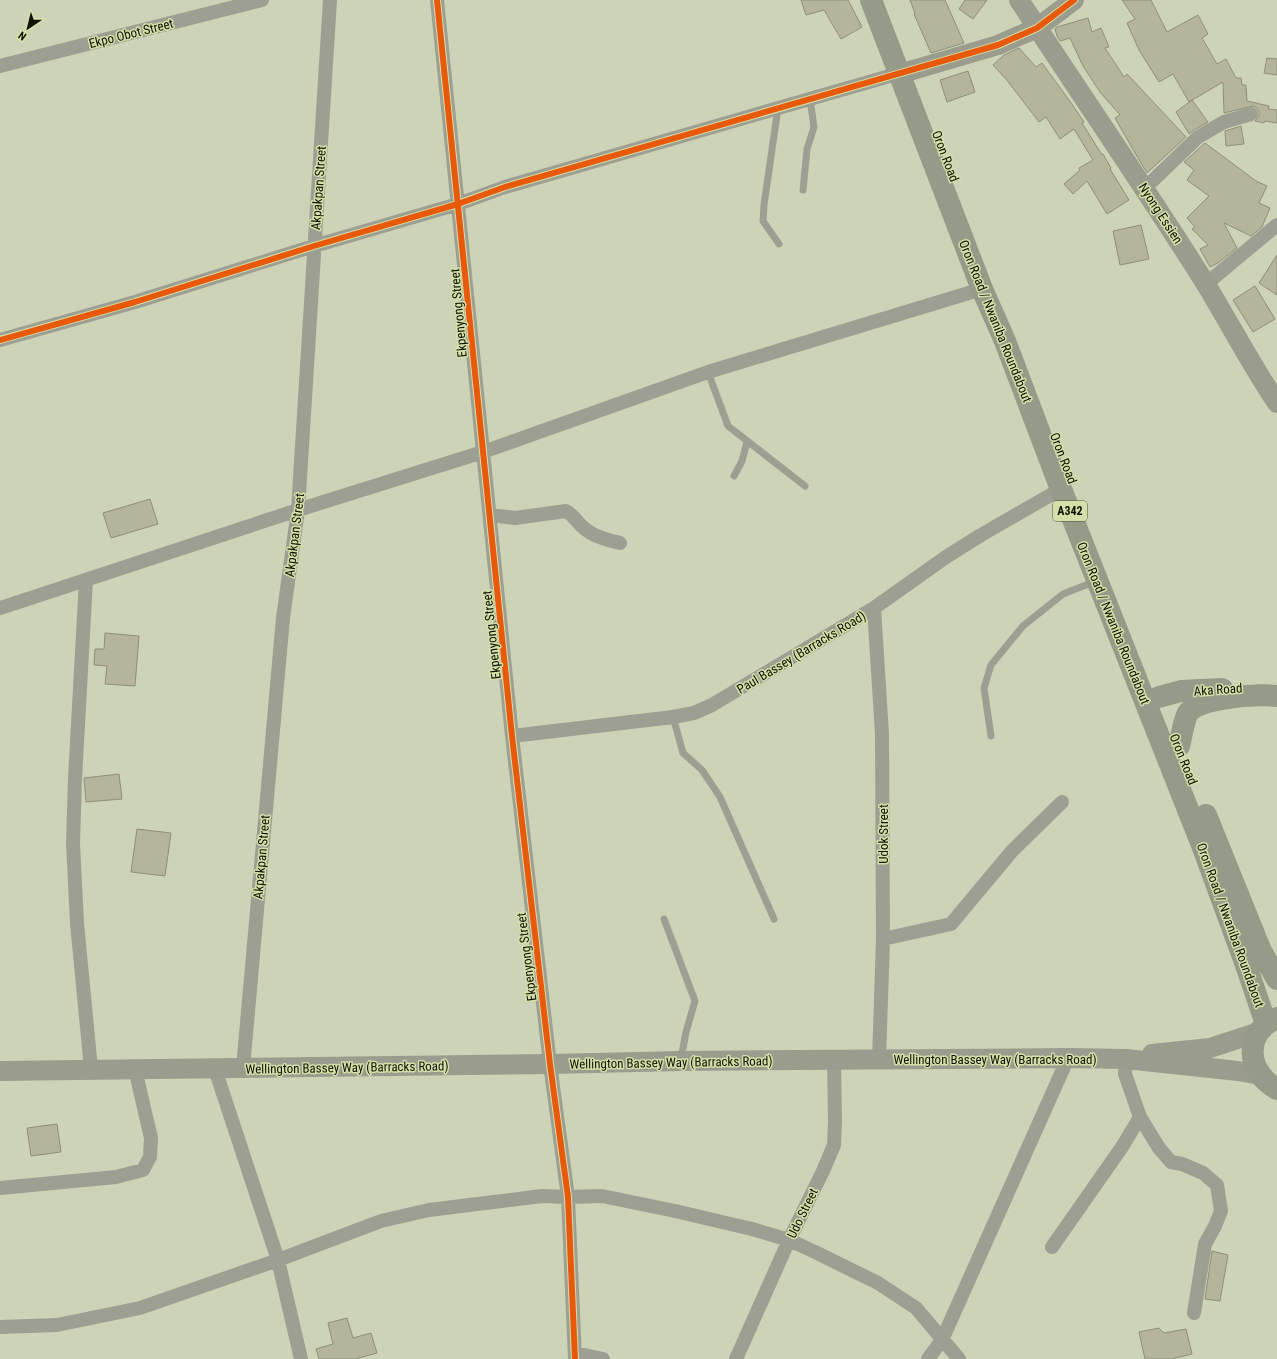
<svg xmlns="http://www.w3.org/2000/svg" width="1277" height="1359" font-family="'Roboto Condensed',sans-serif">
  <style>
    .building { fill: #b5b59c; stroke: #8e8f77 }
    .lines { fill: none; stroke-linecap: round; stroke-linejoin: round }
    .lane { stroke: #9d9f93; stroke-width: 7 }
    .street { stroke: #9d9f93; stroke-width: 14 }
    .secondary { stroke: #9a9d8e; stroke-width: 20 }
    .highway { stroke: #969a88; stroke-width: 22 }
    .cycleway-casing { stroke: #d4e0a9; stroke-width: 8 }
    .cycleway { stroke: #e8590c; stroke-width: 6 }
    .labels { text-anchor: middle; stroke-width: 3; stroke-linejoin: round; paint-order: stroke }
    .shield { fill: #d4e0a9; stroke: #4a5033; stroke-width: 1 }
    .shield-label { font-size: 12px; font-weight: bold; fill: #0f1201 }
    .street-label { font-size: 13px; fill: #0f1201; stroke: #d4e0a9 }
  </style>
  <rect width="100%" height="100%" fill="#cdd3b6"/>
  <path class="building" d="M 801,0 L 848,0 L 862,27 L 841,39 L 824,10 L 806,15 Z
    M 910,0 L 945,0 L 964,43 L 931,53 L 914,14 L 915,13 Z
    M 965,0 L 987,0 L 973,19 L 959,9 Z
    M 1122,0 L 1151,0 L 1167,32 L 1198,15 L 1208,34 L 1202,38 L 1217,64 L 1226,59 L 1236,78 L 1241,78 L 1242,85 L 1246,85 L 1247,101 L 1269,106 L 1268,109 L 1277,110 L 1277,123 L 1265,121 L 1264,123 L 1255,121 L 1259,116 L 1259,112 L 1257,108 L 1253,106 L 1224,113 L 1223,82 L 1189,102 L 1173,74 L 1159,82 L 1139,50 L 1127,23 L 1135,19 Z
    M 1088,18 L 1092,32 L 1101,28 L 1109,47 L 1105,48 L 1124,77 L 1127,74 L 1186,137 L 1147,173 L 1135,153 L 1115,118 L 1120,115 L 1100,92 L 1083,66 L 1070,38 L 1060,41 L 1057,36 L 1055,29 L 1057,27 Z
    M 1019,48 L 1036,67 L 1042,63 L 1069,100 L 1084,122 L 1082,123 L 1102,155 L 1103,154 L 1111,168 L 1110,169 L 1129,200 L 1107,214 L 1087,181 L 1073,194 L 1064,184 L 1080,170 L 1079,168 L 1093,160 L 1074,129 L 1060,139 L 1046,117 L 1039,122 L 1006,79 L 993,65 L 1004,55 Z
    M 1267,58 L 1277,59 L 1277,75 L 1264,73 Z
    M 968,71 L 975,92 L 947,102 L 940,80 Z
    M 1192,100 L 1208,122 L 1194,130 L 1189,134 L 1176,112 Z
    M 1241,126 L 1244,144 L 1226,146 L 1225,131 Z
    M 1205,143 L 1256,181 L 1267,186 L 1259,203 L 1270,208 L 1262,227 L 1251,236 L 1224,223 L 1237,248 L 1218,263 L 1210,267 L 1200,249 L 1208,245 L 1192,229 L 1195,227 L 1187,218 L 1209,196 L 1187,180 L 1194,170 L 1184,162 Z
    M 1141,225 L 1149,259 L 1120,265 L 1113,231 Z
    M 1277,255 L 1277,295 L 1259,283 Z
    M 1255,286 L 1275,319 L 1253,332 L 1233,300 Z
    M 150,499 L 158,524 L 111,538 L 103,513 Z
    M 105,633 L 139,636 L 135,686 L 105,684 L 107,666 L 94,665 L 95,649 L 104,649 Z
    M 119,774 L 122,799 L 86,802 L 84,778 Z
    M 137,829 L 171,833 L 165,876 L 131,872 Z
    M 57,1124 L 61,1152 L 31,1156 L 27,1128 Z
    M 1212,1251 L 1228,1255 L 1220,1301 L 1205,1299 Z
    M 347,1318 L 353,1338 L 371,1333 L 377,1353 L 355,1359 L 319,1359 L 316,1349 L 333,1344 L 328,1323 Z
    M 1159,1328 L 1164,1333 L 1186,1329 L 1192,1354 L 1171,1359 L 1145,1359 L 1139,1332 Z"/>
  <g class="lines">
    <path class="lane" d="M 778,108 L 764,205 L 763,221 L 779,244
      M 803,190 L 807,149 L 814,127 L 810,99
      M 708,372 L 728,426 L 805,486
      M 734,476 L 742,461 L 747,442
      M 673,717 L 683,753 L 702,770 L 720,797 L 774,919
      M 991,736 L 984,688 L 991,665 L 1023,626 L 1063,594 L 1096,581
      M 664,919 L 695,1001 L 686,1032 L 681,1059"/>
    <path class="street" d="M 437,0 L 512,736 L 550,1064 L 568,1197 L 575,1359
      M 0,66 L 262,0
      M 1145,188 L 1198,137 L 1224,122 L 1251,114
      M 1206,284 L 1277,225
      M 0,340 L 135,302 L 314,246 L 458,204 L 505,187 L 900,73
      M 490,515 L 515,518 L 566,511 C 575,516 576,522 584,528 C 594,537 608,540 620,543
      M 86,580 L 75,779 L 73,843 L 77,923 L 91,1069
      M 0,608 L 298,510 L 483,452 L 708,372 L 982,289
      M 874,608 L 882,734 L 883,939 L 879,1060
      M 512,736 L 673,717 L 694,713 L 712,705 L 874,608 L 946,557 L 981,535 L 1061,489
      M 883,939 L 951,924 L 1012,851 L 1062,802
      M 1126,1059 L 1125,1074 L 1140,1117 L 1159,1148 L 1171,1162 L 1182,1164 L 1203,1173 L 1217,1185 L 1221,1211 L 1215,1226 L 1205,1244 L 1194,1313
      M 243,1068 L 283,618 L 298,510 L 330,0
      M 215,1069 L 278,1260 L 301,1359
      M 0,1188 L 116,1177 L 143,1170 L 150,1157 L 151,1138 L 135,1069
      M 1052,1247 L 1122,1147 L 1140,1117
      M 0,1327 L 57,1325 L 140,1308 L 278,1260 L 381,1221 L 429,1210 L 542,1196 L 568,1197 L 602,1196 L 675,1211 L 752,1229 L 789,1240 L 815,1252 L 878,1283 L 916,1308 L 959,1359
      M 575,1353 L 603,1359
      M 736,1359 L 789,1240 L 823,1171 L 834,1145 L 835,1121 L 834,1060
      M 928,1359 L 942,1340 L 1068,1058"/>
    <path class="secondary" d="M 1019,0 C 1078,90 1139,179 1197,270 C 1225,314 1248,360 1277,403
      M 900,73 L 913,70 L 998,45 L 1037,28 L 1074,0
      M 1152,1054 L 1210,1048 L 1259,1032
      M 0,1071 L 550,1064 L 681,1061 L 1068,1058 L 1126,1059 L 1238,1071 L 1260,1075"/>
    <path class="highway" d="M 871,0 L 982,289 L 1005,341 L 1061,489 L 1202,845 L 1246,965 L 1266,1024
      M 1159,697 L 1181,691 L 1222,689
      M 1179,746 C 1181,739 1184,719 1188,713 C 1199,697 1258,694 1277,696
      M 1206,815 L 1261,951 L 1277,979
      M 1277,1018 C 1243,1033 1246,1072 1277,1089"/>
    <g class="cycleway-casing">
      <path id="cycleway" d="M 437,0 L 512,736 L 550,1064 L 568,1197 L 575,1359
        M 0,340 L 135,302 L 314,246 L 458,204 L 505,187 L 998,45 L 1037,28 L 1074,0"/>
    </g>
    <use href="#cycleway" class="cycleway"/>
  </g>
  <g class="labels">
    <rect class="shield" x="1053" y="501" width="34" height="20" rx="3"/>
    <g class="shield-label">
      <text x="1070" y="515">A342</text>
    </g>
    <g class="street-label">
      <text transform="translate(131 33) rotate(-14)" y="5">Ekpo Obot Street</text>
      <text transform="translate(946 156) rotate(69)" y="5">Oron Road</text>
      <text transform="translate(318 188) rotate(-86)" y="5">Akpakpan Street</text>
      <text transform="translate(1161 213) rotate(57)" y="5">Nyong Essien</text>
      <text transform="translate(458 313) rotate(-95)" y="5">Ekpenyong Street</text>
      <text transform="translate(996 321) rotate(68)" y="5">Oron Road / Nwaniba Roundabout</text>
      <text transform="translate(1064 458) rotate(69)" y="5">Oron Road</text>
      <text transform="translate(294 535) rotate(-83)" y="5">Akpakpan Street</text>
      <text transform="translate(1114 623) rotate(68)" y="5">Oron Road / Nwaniba Roundabout</text>
      <text transform="translate(491 635) rotate(-96)" y="5">Ekpenyong Street</text>
      <text transform="translate(801 652) rotate(-31)" y="5">Paul Bassey (Barracks Road)</text>
      <text transform="translate(1218 689) rotate(-4)" y="5">Aka Road</text>
      <text transform="translate(1184 759) rotate(68)" y="5">Oron Road</text>
      <text transform="translate(883 834) rotate(-90)" y="5">Udok Street</text>
      <text transform="translate(261 857) rotate(-85)" y="5">Akpakpan Street</text>
      <text transform="translate(1231 925) rotate(70)" y="5">Oron Road / Nwaniba Roundabout</text>
      <text transform="translate(526 957) rotate(-97)" y="5">Ekpenyong Street</text>
      <text x="995" y="1064">Wellington Bassey Way (Barracks Road)</text>
      <text transform="translate(671 1062) rotate(-1)" y="5">Wellington Bassey Way (Barracks Road)</text>
      <text transform="translate(347 1067) rotate(-1)" y="5">Wellington Bassey Way (Barracks Road)</text>
      <text transform="translate(802 1213) rotate(-64)" y="5">Udo Street</text>
    </g>
  </g>
  <g transform="translate(28 28) rotate(215)" stroke="#d4e0a9" stroke-width="3" paint-order="stroke">
  <path d="M0-3L7 15L0 10L-7 15Z" fill="#0f1201"/>
  <text y="-6" font-size="11" font-weight="bold" text-anchor="middle" fill="#0f1201">N</text>
  </g>
</svg>
